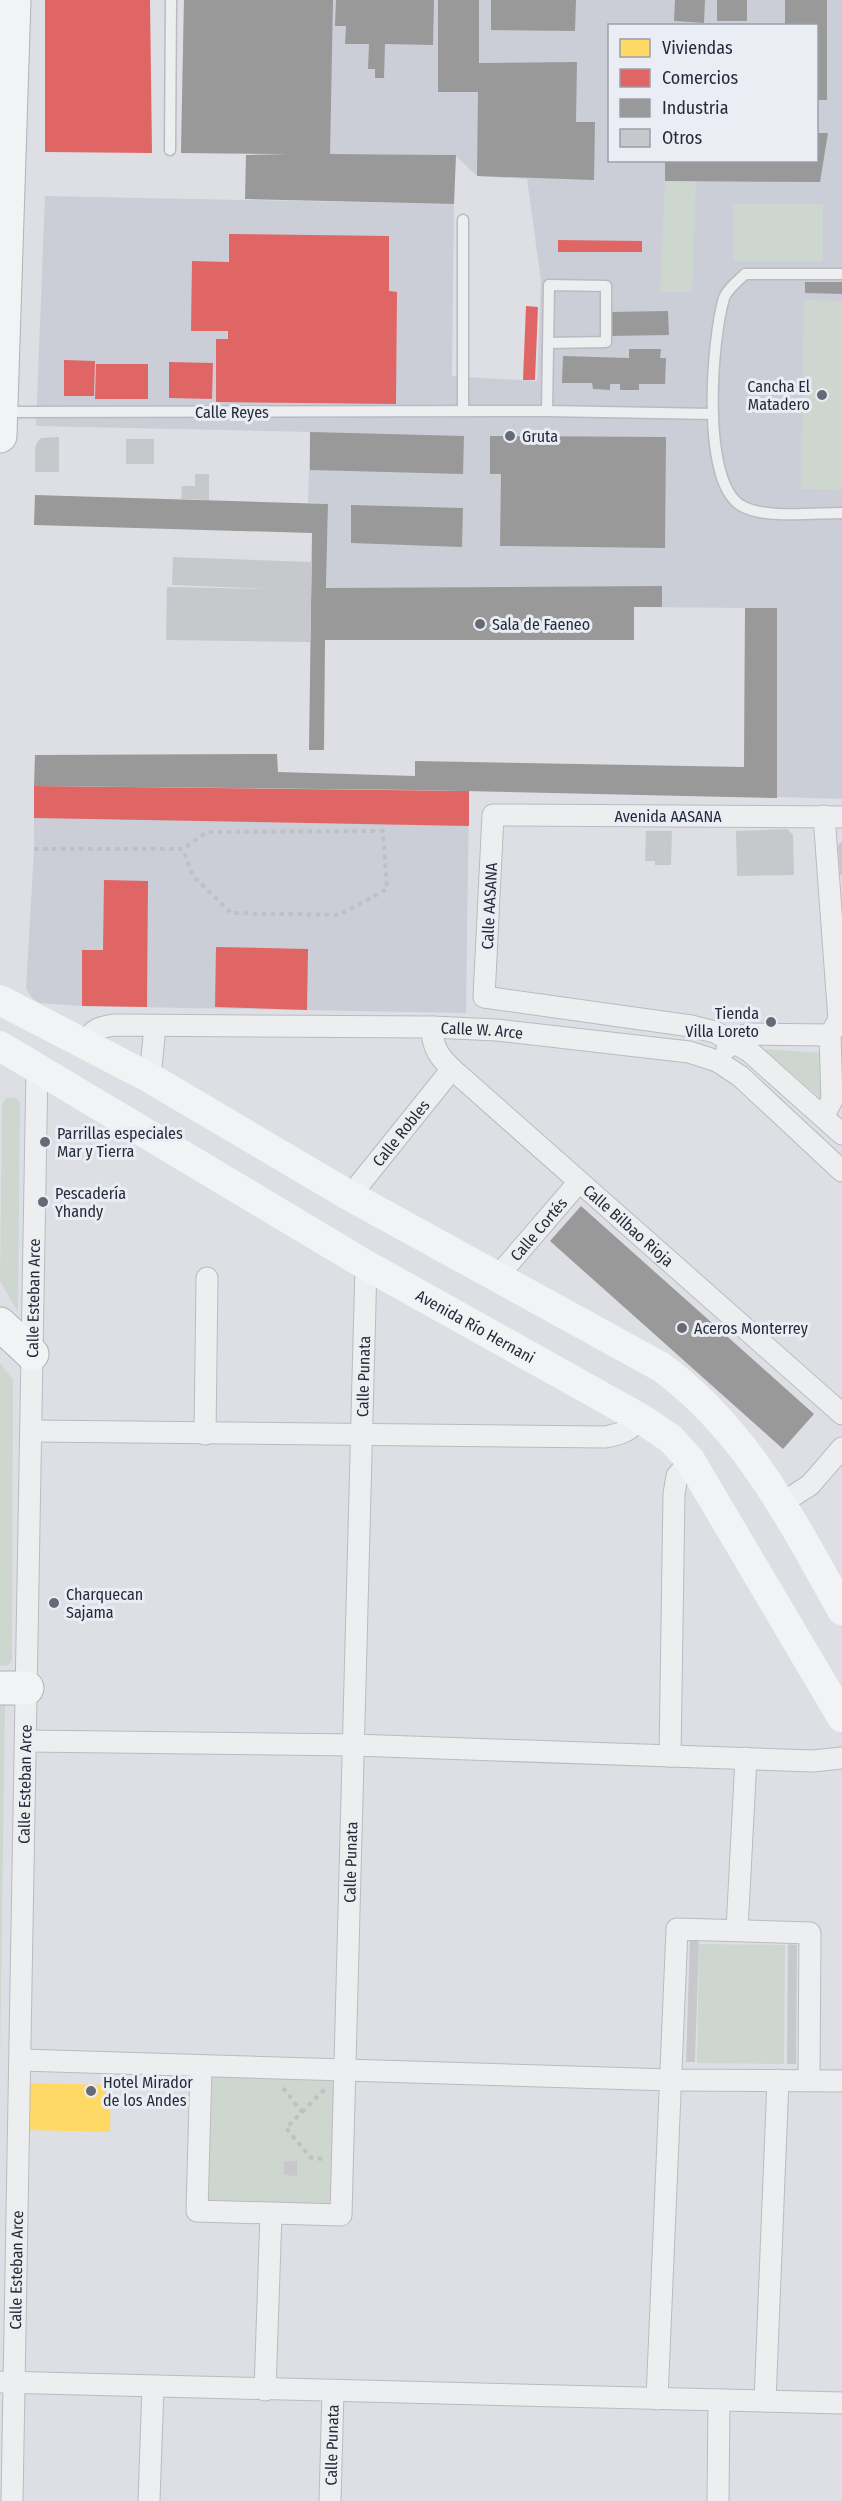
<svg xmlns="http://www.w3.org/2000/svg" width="842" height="2501" font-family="'Fira Sans Condensed',sans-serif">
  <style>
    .built { fill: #ccced7; fill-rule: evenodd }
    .green { fill: #cdd7cf }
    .homes { fill: #ffd966 }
    .shops { fill: #e06666 }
    .industry { fill: #999 }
    .building { fill: #c6c8cc }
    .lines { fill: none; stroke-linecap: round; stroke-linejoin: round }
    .lane-casing { stroke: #babbc0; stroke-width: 13 }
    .street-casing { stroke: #babbc0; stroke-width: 23 }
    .highway-casing { stroke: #b1b2b8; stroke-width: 35 }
    .path { stroke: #bfc0c5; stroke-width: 4; stroke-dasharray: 4.5 4.5; stroke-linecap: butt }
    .lane { stroke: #edeef0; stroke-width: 10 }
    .street { stroke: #edeef0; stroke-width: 21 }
    .secondary { stroke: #f2f3f4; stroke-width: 30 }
    .highway { stroke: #f2f3f4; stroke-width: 33 }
    .poi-dot { fill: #666a77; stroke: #ebedf4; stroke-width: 2 }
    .labels { text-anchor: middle; stroke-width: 6; stroke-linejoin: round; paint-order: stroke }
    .poi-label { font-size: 16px; fill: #262b3c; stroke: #ebedf4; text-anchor: start }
    .street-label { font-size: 16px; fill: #262b3c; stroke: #ebedf4 }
  </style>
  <rect width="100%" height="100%" fill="#dedfe4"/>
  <path class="built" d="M 184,0 L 842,0 L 842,799 L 744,796 L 745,608 L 634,607 L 634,640 L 325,640 L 328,504 L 308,503 L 310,432 L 36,426 L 45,196 L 454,204 L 452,376 L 537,381 L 541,281 L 527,179 L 477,176 L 455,155 L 181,153 ZM 610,26 L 816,26 L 816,160 L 610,160 Z
    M 34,786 L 469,791 L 466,1013 L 82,1006 L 40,1003 L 33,999 L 26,989 L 34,849 Z"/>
  <path class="green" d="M 665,181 L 696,181 L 692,292 L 660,292 Z
    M 733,204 L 823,204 L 823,261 L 733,261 Z
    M 804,300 L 842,301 L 842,490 L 801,489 Z
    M 764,1049 L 823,1053 L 826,1103 Z
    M 14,1097 L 20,1102 L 18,1312 L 0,1281 L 2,1105 L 6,1098 Z
    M 0,1363 L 13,1380 L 12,1659 L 9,1665 L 0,1666 Z
    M 0,1701 L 5,1705 L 0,2063 Z
    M 699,1944 L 785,1945 L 784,2064 L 697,2063 Z
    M 209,2074 L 341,2077 L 339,2207 L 206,2204 Z"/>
  <path class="homes" d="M 28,2083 L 111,2085 L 110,2132 L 27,2130 Z"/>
  <path class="shops" d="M 45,0 L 150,0 L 152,153 L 45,152 Z
    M 229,234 L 389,236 L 389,291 L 397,292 L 396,404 L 216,402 L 216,339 L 228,339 L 228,331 L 191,331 L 192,261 L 229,262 Z
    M 558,240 L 642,241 L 642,252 L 558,252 Z
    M 526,306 L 538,307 L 535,380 L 523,380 Z
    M 64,360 L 95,361 L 94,396 L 64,396 Z
    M 169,362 L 213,363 L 212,399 L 169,398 Z
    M 96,364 L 148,364 L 148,399 L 95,399 Z
    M 34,786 L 469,791 L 469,826 L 34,818 Z
    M 104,880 L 148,881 L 147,1007 L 82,1006 L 82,950 L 103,950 Z
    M 216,947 L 308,949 L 307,1010 L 215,1007 Z"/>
  <path class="industry" d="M 184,0 L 333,0 L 330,154 L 456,155 L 454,204 L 245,199 L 246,155 L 289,154 L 181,153 Z
    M 336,0 L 434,0 L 433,45 L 385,44 L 384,78 L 375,78 L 375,69 L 368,69 L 369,44 L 345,44 L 346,26 L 335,26 Z
    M 438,0 L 479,0 L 479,63 L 577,62 L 576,122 L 595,122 L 594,180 L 477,176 L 478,92 L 438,92 Z
    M 491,0 L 576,0 L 575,31 L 491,30 Z
    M 675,0 L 705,0 L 704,23 L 674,21 Z
    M 717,0 L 747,0 L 747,21 L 717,21 Z
    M 785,0 L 827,0 L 827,100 L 816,100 L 816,26 L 785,26 Z
    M 816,133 L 828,133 L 820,182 L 665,181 L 665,160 L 816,160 Z
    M 805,282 L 842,282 L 842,294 L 805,293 Z
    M 668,311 L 669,335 L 608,336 L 608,312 Z
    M 629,349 L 661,349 L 660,358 L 666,358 L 665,384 L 639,384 L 639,390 L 620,390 L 620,384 L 610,384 L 610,390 L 593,389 L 592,383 L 562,383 L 563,356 L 629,358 Z
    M 310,432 L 464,436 L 463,474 L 310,470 Z
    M 490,436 L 666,437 L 665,548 L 500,546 L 501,474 L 490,474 Z
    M 35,495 L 328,504 L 326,588 L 662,586 L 662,607 L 634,607 L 634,640 L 325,640 L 324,750 L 309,750 L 312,533 L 34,525 Z
    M 351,505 L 463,508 L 462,547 L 351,543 Z
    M 745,608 L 777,608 L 777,798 L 415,790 L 34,786 L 35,755 L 277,754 L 278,772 L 415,776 L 415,761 L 744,767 Z
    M 581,1206 L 814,1414 L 783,1449 L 550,1241 Z"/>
  <path class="building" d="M 59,437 L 59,472 L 35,472 L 35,448 L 37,443 L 41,438 Z
    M 126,439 L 154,439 L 154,464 L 126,464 Z
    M 195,474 L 209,474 L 209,500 L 181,499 L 182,486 L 195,486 Z
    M 173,557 L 312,562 L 310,642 L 166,640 L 167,587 L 275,589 L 172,585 Z
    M 787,829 L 793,835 L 794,875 L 737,876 L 736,831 Z
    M 646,831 L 672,831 L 671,865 L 655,865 L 655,861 L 645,861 Z
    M 842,841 L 842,875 L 840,875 L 838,846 Z
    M 690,1938 L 699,1938 L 695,2062 L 686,2062 Z
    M 788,1944 L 797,1945 L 796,2064 L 787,2064 Z
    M 284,2161 L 297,2161 L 297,2176 L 284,2175 Z"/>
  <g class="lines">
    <g class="lane-casing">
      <path id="lane" d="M 170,150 L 171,0
        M 463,220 L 463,411
        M 842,274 L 745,274 C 739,280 727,289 724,298 C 712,338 700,483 742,506 C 765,519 814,513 842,513
        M 547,411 L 549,285 L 606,286 L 606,342 L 548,343
        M 5,412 L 547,411 L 713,414"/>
    </g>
    <g class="street-casing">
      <g id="street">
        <path d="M 824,816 L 839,1020 L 842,1024"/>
        <path d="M 842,817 L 493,815 L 484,997 L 691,1026 L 715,1032 L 749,1051 L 842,1134"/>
        <path id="s1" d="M 432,1027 C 432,1046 438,1056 452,1069 L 842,1414"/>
        <path id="s2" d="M 85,1043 C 92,1029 100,1027 115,1025 L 432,1027 L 497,1030 L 689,1052 L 717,1061 L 740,1076 L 842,1171"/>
        <path d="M 727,1048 L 738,1037 L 751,1034 L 830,1035"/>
        <path d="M 150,1078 L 155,1026"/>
        <path d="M 823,1117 L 832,1100 L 830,1035 L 837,1023"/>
        <path id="s3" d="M 350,1196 L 452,1069"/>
        <path id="s4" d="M 498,1276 L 578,1183"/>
        <path d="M 31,1431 L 605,1437 C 621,1434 630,1431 640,1418"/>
        <path d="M 205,1434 L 207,1278"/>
        <path d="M 782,1503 L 810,1485 L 842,1448"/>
        <path d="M 26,1741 L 354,1745 L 813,1761 L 842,1758"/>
        <path d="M 670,1756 L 674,1494 L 677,1476 L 690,1460"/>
        <path d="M 737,1930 L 746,1758"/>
        <path d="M 21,2060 L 670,2080 L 842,2081"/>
        <path id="s5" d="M 201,2066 L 197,2211 L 341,2215 L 366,1265"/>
        <path d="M 0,2382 L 842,2403"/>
        <path d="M 265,2390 L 271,2214"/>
        <path d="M 657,2399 L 677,1929 L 810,1933 L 809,2080"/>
        <path d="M 765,2401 L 778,2080"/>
        <path id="s6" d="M 12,2501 L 37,1067"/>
        <path d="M 149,2501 L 153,2387"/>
        <path id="s7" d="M 330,2501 L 333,2391"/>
        <path d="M 718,2501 L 719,2400"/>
      </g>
    </g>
    <g class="highway-casing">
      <path id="highway" d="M 0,436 L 14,0
        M 0,1324 L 32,1354
        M 0,1688 L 27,1688"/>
    </g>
    <path class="path" d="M 34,849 L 183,849 L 207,832 L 383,831 L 387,889 L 339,915 L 231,913 L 193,876 L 183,849
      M 283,2088 L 302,2112 L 286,2128 L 311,2158 L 325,2159
      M 302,2112 L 325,2089"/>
    <use href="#lane" class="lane"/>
    <use href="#street" class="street"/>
    <g class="secondary">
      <path d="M 0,1000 L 150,1078 L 350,1196 L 661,1367 C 746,1429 792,1521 842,1610"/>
      <path id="s8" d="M 0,1046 L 366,1265 L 640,1418 L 671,1439 L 690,1460 L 842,1717"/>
    </g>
    <use href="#highway" class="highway"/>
  </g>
  <g class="poi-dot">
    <circle cx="822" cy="395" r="6"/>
    <circle cx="510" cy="436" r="6"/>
    <circle cx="480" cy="624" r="6"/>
    <circle cx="771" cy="1022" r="6"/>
    <circle cx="45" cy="1142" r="6"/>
    <circle cx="43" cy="1202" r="6"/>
    <circle cx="682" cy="1328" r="6"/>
    <circle cx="54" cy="1603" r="6"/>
    <circle cx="91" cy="2091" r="6"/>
  </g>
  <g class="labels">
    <g class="poi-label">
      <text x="810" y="392" text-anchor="end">Cancha El<tspan x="810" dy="18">Matadero</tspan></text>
      <text x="522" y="442">Gruta</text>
      <text x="492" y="630">Sala de Faeneo</text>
      <text x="759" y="1019" text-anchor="end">Tienda<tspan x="759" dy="18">Villa Loreto</tspan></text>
      <text x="57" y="1139">Parrillas especiales<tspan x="57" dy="18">Mar y Tierra</tspan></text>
      <text x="55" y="1199">Pescadería<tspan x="55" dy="18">Yhandy</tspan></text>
      <text x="694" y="1334">Aceros Monterrey</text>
      <text x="66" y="1600">Charquecan<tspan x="66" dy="18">Sajama</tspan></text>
      <text x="103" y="2088">Hotel Mirador<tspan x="103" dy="18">de los Andes</tspan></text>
    </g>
    <g class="street-label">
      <text x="232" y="418">Calle Reyes</text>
      <text x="668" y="822">Avenida AASANA</text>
      <text transform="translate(489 906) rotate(-87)" y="6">Calle AASANA</text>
      <text dy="6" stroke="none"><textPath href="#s2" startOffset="404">Calle W. Arce</textPath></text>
      <text dy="6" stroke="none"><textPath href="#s3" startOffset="81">Calle Robles</textPath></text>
      <text dy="6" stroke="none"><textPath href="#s1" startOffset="284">Calle Bilbao Rioja</textPath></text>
      <text dy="6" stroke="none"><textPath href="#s4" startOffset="62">Calle Cortés</textPath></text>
      <text dy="6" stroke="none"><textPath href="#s6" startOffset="1203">Calle Esteban Arce</textPath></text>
      <text dy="6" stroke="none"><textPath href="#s8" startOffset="552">Avenida Río Hernani</textPath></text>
      <text dy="6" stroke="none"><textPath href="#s5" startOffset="1128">Calle Punata</textPath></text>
      <text dy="6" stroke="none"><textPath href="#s6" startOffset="717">Calle Esteban Arce</textPath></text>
      <text dy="6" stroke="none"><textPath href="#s5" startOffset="642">Calle Punata</textPath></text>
      <text dy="6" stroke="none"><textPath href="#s6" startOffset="231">Calle Esteban Arce</textPath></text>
      <text dy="6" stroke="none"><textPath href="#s7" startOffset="56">Calle Punata</textPath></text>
    </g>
  </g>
  <rect x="608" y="24" width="210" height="138" fill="#ebedf4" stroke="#9c9faa" stroke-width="1.5"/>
  <rect x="620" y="39" width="30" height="18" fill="#ffd966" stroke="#9c9faa" stroke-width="1.5"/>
  <text x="662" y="54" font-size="18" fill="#262b3c">Viviendas</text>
  <rect x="620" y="69" width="30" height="18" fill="#e06666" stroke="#9c9faa" stroke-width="1.5"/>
  <text x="662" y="84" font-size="18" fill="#262b3c">Comercios</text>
  <rect x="620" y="99" width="30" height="18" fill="#999999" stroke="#9c9faa" stroke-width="1.5"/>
  <text x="662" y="114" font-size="18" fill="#262b3c">Industria</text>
  <rect x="620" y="129" width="30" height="18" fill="#c6c8cc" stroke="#9c9faa" stroke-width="1.5"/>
  <text x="662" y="144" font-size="18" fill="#262b3c">Otros</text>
</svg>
